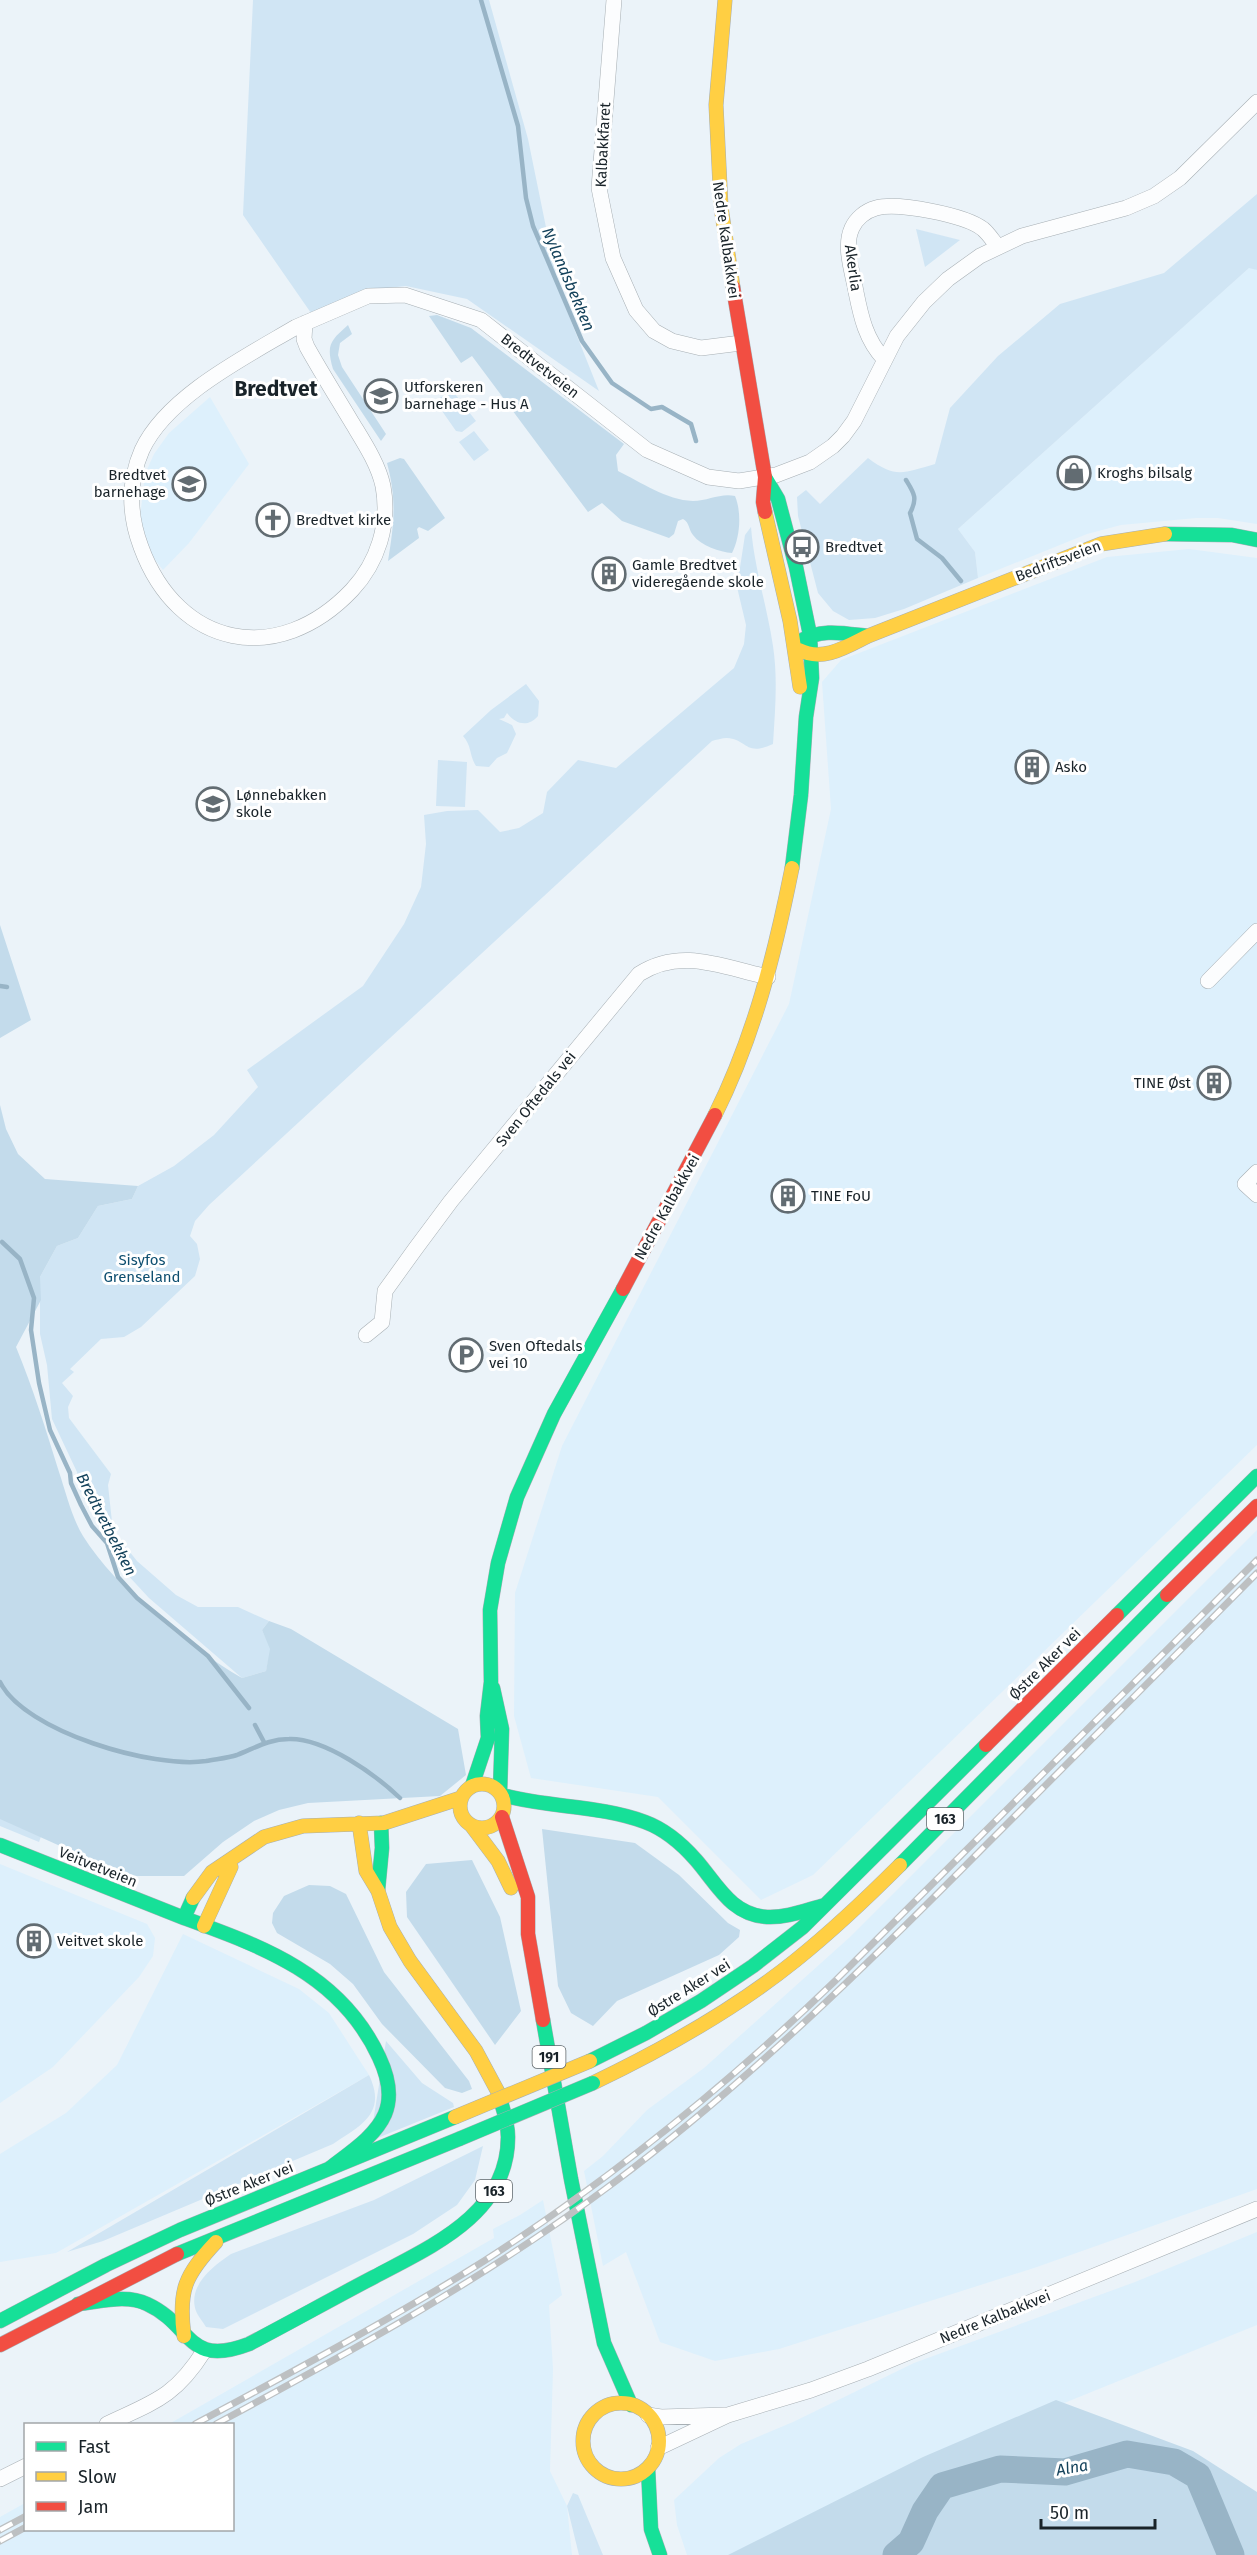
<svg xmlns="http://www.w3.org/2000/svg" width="1257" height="2555" font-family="'Fira Sans',sans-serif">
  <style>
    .built { fill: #ddf0fc }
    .green { fill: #d0e5f4 }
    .forest { fill: #c3dbeb }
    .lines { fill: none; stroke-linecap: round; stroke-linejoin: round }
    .stream { stroke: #98b4c6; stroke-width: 4.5 }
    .river { stroke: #98b4c6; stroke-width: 27 }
    .street-casing { stroke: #a7afb4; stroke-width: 16 }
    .fast-casing { stroke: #a7afb4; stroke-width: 15 }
    .slow-casing { stroke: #a7afb4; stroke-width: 15 }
    .jam-casing { stroke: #a7afb4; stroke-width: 15 }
    .street { stroke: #fcfdfe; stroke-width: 15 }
    .fast { stroke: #16e098; stroke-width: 14 }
    .slow { stroke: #ffcf43; stroke-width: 14 }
    .jam { stroke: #f24e42; stroke-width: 14 }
    .rail-casing { stroke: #bdc0c2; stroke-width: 7 }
    .rail { stroke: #fff; stroke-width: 4.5; stroke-dasharray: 14; stroke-linecap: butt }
    .fast-bridge-casing { stroke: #a7afb4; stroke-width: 15; stroke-linecap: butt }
    .slow-bridge-casing { stroke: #a7afb4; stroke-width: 15; stroke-linecap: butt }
    .fast-bridge { stroke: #16e098; stroke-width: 14 }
    .slow-bridge { stroke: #ffcf43; stroke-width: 14 }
    .labels { text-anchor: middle; stroke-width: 6; stroke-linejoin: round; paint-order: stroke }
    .shield { fill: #fff; stroke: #5e6569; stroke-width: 1.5 }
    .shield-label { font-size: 14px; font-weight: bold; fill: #192329 }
    .street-label { font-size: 15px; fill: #192329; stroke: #fff }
    .poi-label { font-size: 15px; fill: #192329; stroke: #fff; text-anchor: start }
    .park-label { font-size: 15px; fill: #0e4f70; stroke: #fff }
    .water-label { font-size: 16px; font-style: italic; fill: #14425b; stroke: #fff }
    .district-label { font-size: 21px; font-weight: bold; fill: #192329; stroke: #fff }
  </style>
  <rect width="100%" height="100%" fill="#ebf3f9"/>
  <path class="built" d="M 1250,267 L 1257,270 L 1257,524 L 1218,518 L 1196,518 L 1121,525 L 1087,534 L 978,578 L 975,552 L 958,529 Z
    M 210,397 L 249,464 L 189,543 L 163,570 L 152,556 L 143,537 L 140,518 L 145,474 L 154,454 L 169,433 Z
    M 1189,549 L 1257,558 L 1257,1445 L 813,1875 L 761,1900 L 658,1797 L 531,1778 L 514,1716 L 515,1593 L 562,1446 L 789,1004 L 831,809 L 822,682 L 841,660 L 1107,557 Z
    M 1257,1530 L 1257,2189 L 1034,2268 L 779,2349 L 715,2361 L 660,2342 L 626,2252 L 603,2266 L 584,2171 L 603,2156 L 647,2110 L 704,2068 L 850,1937 Z
    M 0,1864 L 147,1924 L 155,1938 L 153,1956 L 139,1977 L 53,2067 L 0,2103 Z
    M 183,1934 L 299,1989 L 329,2013 L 369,2075 L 56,2253 L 0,2262 L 0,2154 L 66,2113 L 117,2065 Z
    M 543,2200 L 562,2295 L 549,2305 L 553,2369 L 550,2471 L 567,2506 L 572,2555 L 0,2555 L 0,2517 L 25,2503 L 26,2530 L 232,2530 L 232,2424 L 169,2424 L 494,2238 L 493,2229 L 520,2215 Z
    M 1257,2232 L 1257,2325 L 936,2455 L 730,2555 L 687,2555 L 677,2525 L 674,2500 L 719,2458 L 741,2444 L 793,2422 L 914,2363 L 1135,2282 Z"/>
  <path class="green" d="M 253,0 L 489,0 L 528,139 L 559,291 L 599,391 L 467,299 L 406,286 L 369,290 L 311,313 L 243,215 Z
    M 1257,194 L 1257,270 L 1249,268 L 958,529 L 975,552 L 978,578 L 904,609 L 875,618 L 849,620 L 833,611 L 818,593 L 798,516 L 797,497 L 806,490 L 820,504 L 868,458 C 896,479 903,473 935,464 L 950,408 L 998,356 L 1060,304 L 1164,273 Z
    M 916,229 L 960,240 L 925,267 Z
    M 452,390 L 476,421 L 462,432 L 456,431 L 435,401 Z
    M 474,431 L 489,450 L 474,461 L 459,442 Z
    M 751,527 C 754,567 767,606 773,646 C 778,679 775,711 773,744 C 745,757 747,739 727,738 C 722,738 716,740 712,741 L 209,1205 L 195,1221 L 190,1236 L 197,1244 L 200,1259 L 195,1276 L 141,1327 L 124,1337 L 101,1339 L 70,1369 L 74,1372 L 62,1383 L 73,1396 L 68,1407 L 69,1418 L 111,1474 L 108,1485 L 113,1531 L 137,1561 L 176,1595 L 198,1607 L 238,1607 L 269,1621 L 262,1630 L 271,1649 L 266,1671 L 242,1678 L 149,1598 L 124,1571 L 113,1541 L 97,1522 L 79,1489 L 77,1472 L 52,1419 L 47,1365 L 40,1334 L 40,1277 L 57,1246 L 78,1238 L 98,1206 L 132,1199 L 138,1186 L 174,1166 L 214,1135 L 258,1087 L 247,1070 L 363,986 L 404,924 L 421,887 L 426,844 L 424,815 L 447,811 L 478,810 L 500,832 L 519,828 L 543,813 L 547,792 L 578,760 L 616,768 L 734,668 L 744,644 L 746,625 L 737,587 L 745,535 Z
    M 526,684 L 539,701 L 538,716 C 528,728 515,724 507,713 L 504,718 L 499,719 L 512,725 L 516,734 L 507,753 L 497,758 L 489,767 L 476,766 C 469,755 472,746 463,736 L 491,710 Z
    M 438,760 L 467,762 L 465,807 L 436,806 Z
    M 0,1802 L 47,1820 L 39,1842 L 0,1826 Z
    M 386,2041 L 422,2083 L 453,2103 L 454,2107 L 370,2141 Z
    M 369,2075 C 387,2113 362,2125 333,2144 L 103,2241 L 67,2252 Z
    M 483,2146 L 475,2180 L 457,2205 L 413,2234 L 223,2329 L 206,2327 C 203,2322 198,2316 196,2311 C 187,2286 213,2266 231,2254 L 374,2200 Z
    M 573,2493 L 578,2495 L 603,2555 L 579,2555 L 567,2506 Z"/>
  <path class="forest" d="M 437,315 L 471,328 L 624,444 L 616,455 L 618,471 C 641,482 666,500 693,501 C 708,501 720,493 735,496 C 742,513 740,537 732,553 C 720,552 701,546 693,535 C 688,529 690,523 683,519 L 678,521 L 674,534 L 669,538 L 622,521 L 602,503 L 588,512 L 472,356 L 461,363 L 429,316 Z
    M 348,325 L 352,334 L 340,343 L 338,355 L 342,367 L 386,434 L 381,441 L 333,369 C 326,345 330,341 348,325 Z
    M 400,458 L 404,459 L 445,518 L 428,531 L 419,527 L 417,529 L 419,538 L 388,561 C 394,524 397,500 387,463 Z
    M 0,925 L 31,1020 L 0,1038 Z
    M 0,1105 L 6,1129 L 18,1154 L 45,1179 L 138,1186 L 132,1199 L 98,1206 L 78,1238 L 57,1246 L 40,1277 L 41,1300 L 16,1347 C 33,1388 46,1430 59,1472 C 66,1493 72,1518 83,1536 C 116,1589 189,1647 242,1678 L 266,1671 L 270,1649 L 262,1630 L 269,1621 L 291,1629 L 458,1729 L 466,1775 L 440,1796 L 308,1803 L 279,1810 L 254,1821 L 223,1842 L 184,1876 L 127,1876 L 0,1819 Z
    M 542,1829 L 635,1843 L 679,1875 L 728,1923 L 740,1930 L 739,1937 L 719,1955 L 617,2001 L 593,2026 L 571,2013 L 558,1986 Z
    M 472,1860 L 500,1917 L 521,2011 L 495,2045 L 407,1917 L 406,1892 L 426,1864 Z
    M 309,1885 L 330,1886 L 346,1894 L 384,1972 L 469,2081 L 472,2089 L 462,2093 L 445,2088 L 382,2024 L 353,1984 L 330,1964 L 277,1933 L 272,1923 L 273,1913 L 284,1896 Z
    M 1056,2400 L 1193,2451 L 1257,2492 L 1257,2555 L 728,2555 L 923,2457 Z"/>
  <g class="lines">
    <path class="stream" d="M 481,0 L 518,126 L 526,198 L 533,226 L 582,341 L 612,383 L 651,409 L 662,407 L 691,424 L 696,441
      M 906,480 C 914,493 918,498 910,513 L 917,539 L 942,558 L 961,581
      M 0,986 L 7,987
      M 2,1242 L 20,1259 L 34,1298 L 31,1330 L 39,1383 L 50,1430 L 70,1473 L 71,1483 L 81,1505 L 92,1526 L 107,1543 L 118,1577 L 137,1598 L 208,1656 L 249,1708
      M 0,1682 C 25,1732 154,1769 206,1761 C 216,1759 228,1758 237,1755 C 255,1748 269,1739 289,1739 C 325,1738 376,1775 400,1798
      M 255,1725 L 264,1742"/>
    <path class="river" d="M 896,2555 L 911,2542 L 925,2511 L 942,2486 L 1000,2469 L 1065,2472 L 1127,2454 L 1174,2462 L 1198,2476 L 1231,2555"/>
    <g class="street-casing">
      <path id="street" d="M 614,0 L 599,188 L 613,258 L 636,310 L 654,331 L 672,341 L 701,348 L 741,343
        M 305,323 L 304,339 L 307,347 C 321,372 336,396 351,421 C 363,441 378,463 383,486 C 390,524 378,562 352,590 C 278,668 178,648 141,547 C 129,515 128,482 142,450 C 167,396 247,356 296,327 L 368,296 L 405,295 L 481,320 L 647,450 L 708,477 L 739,481 L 776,475 L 810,462 L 833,446 L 843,436 L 854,421 L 897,336 L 924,302 L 948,279 L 980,256 L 1022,236 L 1126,208 L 1154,196 L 1180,178 L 1257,102
        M 884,359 C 866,340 861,317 856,292 C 853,273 843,247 852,228 C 856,219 865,211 876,208 C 898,202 965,215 983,229 C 989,234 993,241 998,247
        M 1208,981 L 1257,931
        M 1257,1172 L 1245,1184 L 1257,1195
        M 366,1335 L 382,1322 L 385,1291 L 416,1248 L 451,1201 L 639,974 C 681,947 722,967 768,977
        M 648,2415 L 661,2417 L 725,2415
        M 107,2424 C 154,2402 175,2397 204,2351
        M 658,2448 L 728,2415 L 811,2390 L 868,2369 L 1257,2209
        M 0,2479 L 26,2466"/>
    </g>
    <g class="fast-casing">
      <path id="fast" d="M 765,477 L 778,499 L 796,567 L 810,635 L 812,678 L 806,717 L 801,795 L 792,868
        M 1165,534 L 1232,535 L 1257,540
        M 799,642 C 820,628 843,633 867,636
        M 1117,1615 L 1257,1476
        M 493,1688 L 502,1729 L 500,1792
        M 472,1786 L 488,1738 L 487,1716 L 491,1682 L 490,1610 L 498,1563 L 517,1497 L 554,1414 L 623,1289
        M 502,1795 C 549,1808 599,1805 645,1822 C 664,1829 682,1844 696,1860 C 717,1884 731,1915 767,1917 C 787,1918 806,1910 825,1905
        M 0,1845 L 184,1918
        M 900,1865 L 1167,1595
        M 378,1890 L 382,1848 L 381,1823
        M 193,1898 L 184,1918 C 264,1947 341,1975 379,2057 C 387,2074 393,2095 385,2114 C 375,2137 349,2153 330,2168
        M 543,2020 L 571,2179 L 604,2343 L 631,2405
        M 590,2061 L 646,2033 L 701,2001 L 753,1966 L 803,1927 L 986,1745
        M 177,2254 L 459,2139
        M 78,2304 C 100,2302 126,2294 147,2304 C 193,2325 186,2368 249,2344 C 291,2322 332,2299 374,2277 C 432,2246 508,2214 508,2137 C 508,2121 502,2106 498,2092
        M 0,2321 L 106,2265 L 180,2230 L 455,2117
        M 648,2468 L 651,2529 L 660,2555"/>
    </g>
    <g class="slow-casing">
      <path id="slow" d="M 725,0 L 716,105 L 721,207 L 733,287
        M 765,512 L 790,621 L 800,687
        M 799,650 C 823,662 846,647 868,636 L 1101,544 L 1165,534
        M 715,1115 C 754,1037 775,953 792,868
        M460 1806a22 22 0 1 1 44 0a22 22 0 1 1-44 0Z
        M 359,1823 L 366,1871 L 378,1891 L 390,1927 L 410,1961 L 476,2051 L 498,2092
        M 471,1825 L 498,1861 L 511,1888
        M 193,1898 L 212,1872 L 264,1837 L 303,1826 L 384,1823 L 461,1798
        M 204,1926 L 231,1867
        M 593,2083 C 664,2049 734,2010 796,1960 C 832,1931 867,1898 900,1865
        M 184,2336 C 178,2290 185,2275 216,2242
        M583 2441a38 38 0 1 1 76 0a38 38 0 1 1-76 0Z"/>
    </g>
    <g class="jam-casing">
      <path id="jam" d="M 733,287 L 765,477 L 763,502 L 765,512
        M 623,1289 L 715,1115
        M 1167,1595 L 1257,1506
        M 986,1745 L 1117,1615
        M 502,1817 L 528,1897 L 528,1934 L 543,2020
        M 0,2345 L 177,2254"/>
    </g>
    <use href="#street" class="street"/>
    <use href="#fast" class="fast"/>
    <use href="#slow" class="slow"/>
    <use href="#jam" class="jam"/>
    <g class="rail-casing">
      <path id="rail" d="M 195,2424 C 292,2372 390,2320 484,2261 C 610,2180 727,2085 835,1981 L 1257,1560
        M 216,2424 C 354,2350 491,2275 616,2181 C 749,2081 867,1965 983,1848 C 1075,1756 1166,1665 1257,1573
        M 0,2530 L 26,2516
        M 0,2541 L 26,2527"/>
    </g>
    <use href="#rail" class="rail"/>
    <g class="fast-bridge-casing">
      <path id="fast-bridge" d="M 459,2139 L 593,2083"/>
    </g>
    <g class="slow-bridge-casing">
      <path id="slow-bridge" d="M 455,2117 L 590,2061"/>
    </g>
    <use href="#fast-bridge" class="fast-bridge"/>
    <use href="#slow-bridge" class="slow-bridge"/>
  </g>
  <defs>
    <g id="school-ring" transform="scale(1.725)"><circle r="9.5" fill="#fff" stroke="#626c72" stroke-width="1.5"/><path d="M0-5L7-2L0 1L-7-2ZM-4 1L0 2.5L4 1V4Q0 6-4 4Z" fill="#626c72"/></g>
    <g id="shop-ring" transform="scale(1.725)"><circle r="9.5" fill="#fff" stroke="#626c72" stroke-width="1.5"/><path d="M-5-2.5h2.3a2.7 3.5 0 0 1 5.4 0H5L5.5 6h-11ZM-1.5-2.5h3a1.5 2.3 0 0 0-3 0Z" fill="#626c72"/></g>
    <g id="church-ring" transform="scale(1.725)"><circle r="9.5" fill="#fff" stroke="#626c72" stroke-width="1.5"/><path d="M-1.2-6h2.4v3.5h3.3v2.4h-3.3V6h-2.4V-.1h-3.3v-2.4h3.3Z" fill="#626c72"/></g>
    <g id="bus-ring" transform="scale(1.725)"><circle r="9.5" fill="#fff" stroke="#626c72" stroke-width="1.5"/><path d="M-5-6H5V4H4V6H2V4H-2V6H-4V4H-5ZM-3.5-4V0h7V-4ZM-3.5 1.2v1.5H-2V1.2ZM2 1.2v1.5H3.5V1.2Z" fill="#626c72"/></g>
    <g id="building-ring" transform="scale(1.725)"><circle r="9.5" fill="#fff" stroke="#626c72" stroke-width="1.5"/><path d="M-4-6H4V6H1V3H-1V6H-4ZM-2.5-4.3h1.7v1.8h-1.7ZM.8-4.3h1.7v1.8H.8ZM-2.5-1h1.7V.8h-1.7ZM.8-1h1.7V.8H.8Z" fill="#626c72"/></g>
    <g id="parking-ring" transform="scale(1.725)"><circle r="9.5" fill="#fff" stroke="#626c72" stroke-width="1.5"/><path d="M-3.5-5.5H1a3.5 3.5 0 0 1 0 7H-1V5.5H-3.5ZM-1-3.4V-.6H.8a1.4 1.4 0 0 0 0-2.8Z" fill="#626c72"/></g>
  </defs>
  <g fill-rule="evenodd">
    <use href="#school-ring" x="381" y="396"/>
    <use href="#shop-ring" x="1074" y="473"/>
    <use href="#school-ring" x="189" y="484"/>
    <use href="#church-ring" x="273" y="520"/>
    <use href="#bus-ring" x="802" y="547"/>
    <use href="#building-ring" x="609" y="574"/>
    <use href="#building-ring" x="1032" y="767"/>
    <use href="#school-ring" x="213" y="804"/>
    <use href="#building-ring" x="1214" y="1083"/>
    <use href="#building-ring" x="788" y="1196"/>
    <use href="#parking-ring" x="466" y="1355"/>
    <use href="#building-ring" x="34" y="1941"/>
  </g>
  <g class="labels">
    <g class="shield">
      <rect x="927" y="1808" width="36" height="22" rx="4.5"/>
      <rect x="532.5" y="2046" width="33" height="22" rx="4.5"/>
      <rect x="476" y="2180" width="36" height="22" rx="4.5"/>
    </g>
    <g class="shield-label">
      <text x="945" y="1824">163</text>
      <text x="549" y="2062">191</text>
      <text x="494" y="2196">163</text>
    </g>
    <g class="street-label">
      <text transform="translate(603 145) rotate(-87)" y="5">Kalbakkfaret</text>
      <text transform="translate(726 240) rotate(82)" y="5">Nedre Kalbakkvei</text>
      <text transform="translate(853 268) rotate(82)" y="5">Akerlia</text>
      <text transform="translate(540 366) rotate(38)" y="5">Bredtvetveien</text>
      <text transform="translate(1058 561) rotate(-21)" y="5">Bedriftsveien</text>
      <text transform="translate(536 1099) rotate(-51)" y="5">Sven Oftedals vei</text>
      <text transform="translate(667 1207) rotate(-61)" y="5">Nedre Kalbakkvei</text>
      <text transform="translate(1045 1664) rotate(-45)" y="5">Østre Aker vei</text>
      <text transform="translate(98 1867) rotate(22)" y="5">Veitvetveien</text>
      <text transform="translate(689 1988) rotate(-32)" y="5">Østre Aker vei</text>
      <text transform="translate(249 2184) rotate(-22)" y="5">Østre Aker vei</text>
      <text transform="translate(995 2317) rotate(-22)" y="5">Nedre Kalbakkvei</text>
    </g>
    <g class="poi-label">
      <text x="404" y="392">Utforskeren<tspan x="404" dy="17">barnehage - Hus A</tspan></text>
      <text x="1097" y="478">Kroghs bilsalg</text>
      <text x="166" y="480" text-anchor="end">Bredtvet<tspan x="166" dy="17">barnehage</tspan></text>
      <text x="296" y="525">Bredtvet kirke</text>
      <text x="825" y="552">Bredtvet</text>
      <text x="632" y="570">Gamle Bredtvet<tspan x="632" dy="17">videregående skole</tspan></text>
      <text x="1055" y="772">Asko</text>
      <text x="236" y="800">Lønnebakken<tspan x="236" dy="17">skole</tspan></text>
      <text x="1191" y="1088" text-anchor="end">TINE Øst</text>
      <text x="811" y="1201">TINE FoU</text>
      <text x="489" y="1351">Sven Oftedals<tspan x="489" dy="17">vei 10</tspan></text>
      <text x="57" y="1946">Veitvet skole</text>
    </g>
    <g class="park-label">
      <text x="142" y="1265">Sisyfos<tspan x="142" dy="17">Grenseland</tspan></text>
    </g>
    <g class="water-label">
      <text transform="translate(569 279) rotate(67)" y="6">Nylandsbekken</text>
      <text transform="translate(107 1524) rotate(63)" y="6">Bredtvetbekken</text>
      <text transform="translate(1072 2467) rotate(-10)" y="6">Alna</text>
    </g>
    <g class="district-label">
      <text x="276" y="396">Bredtvet</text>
    </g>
  </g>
  <rect x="24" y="2423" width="210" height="108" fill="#ffffff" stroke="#a3a7a9" stroke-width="1.5"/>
  <rect x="36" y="2442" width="30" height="9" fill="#16e098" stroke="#a3a7a9" stroke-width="1.5"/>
  <text x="78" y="2453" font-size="18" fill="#192329">Fast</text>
  <rect x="36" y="2472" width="30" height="9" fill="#ffcf43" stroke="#a3a7a9" stroke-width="1.5"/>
  <text x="78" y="2483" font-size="18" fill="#192329">Slow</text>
  <rect x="36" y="2502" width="30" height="9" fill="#f24e42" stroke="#a3a7a9" stroke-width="1.5"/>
  <text x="78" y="2513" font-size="18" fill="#192329">Jam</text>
  <path d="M1041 2519v9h114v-9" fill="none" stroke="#192329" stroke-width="3"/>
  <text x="1050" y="2519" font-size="18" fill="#192329" stroke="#ffffff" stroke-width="4.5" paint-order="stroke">50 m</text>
</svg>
